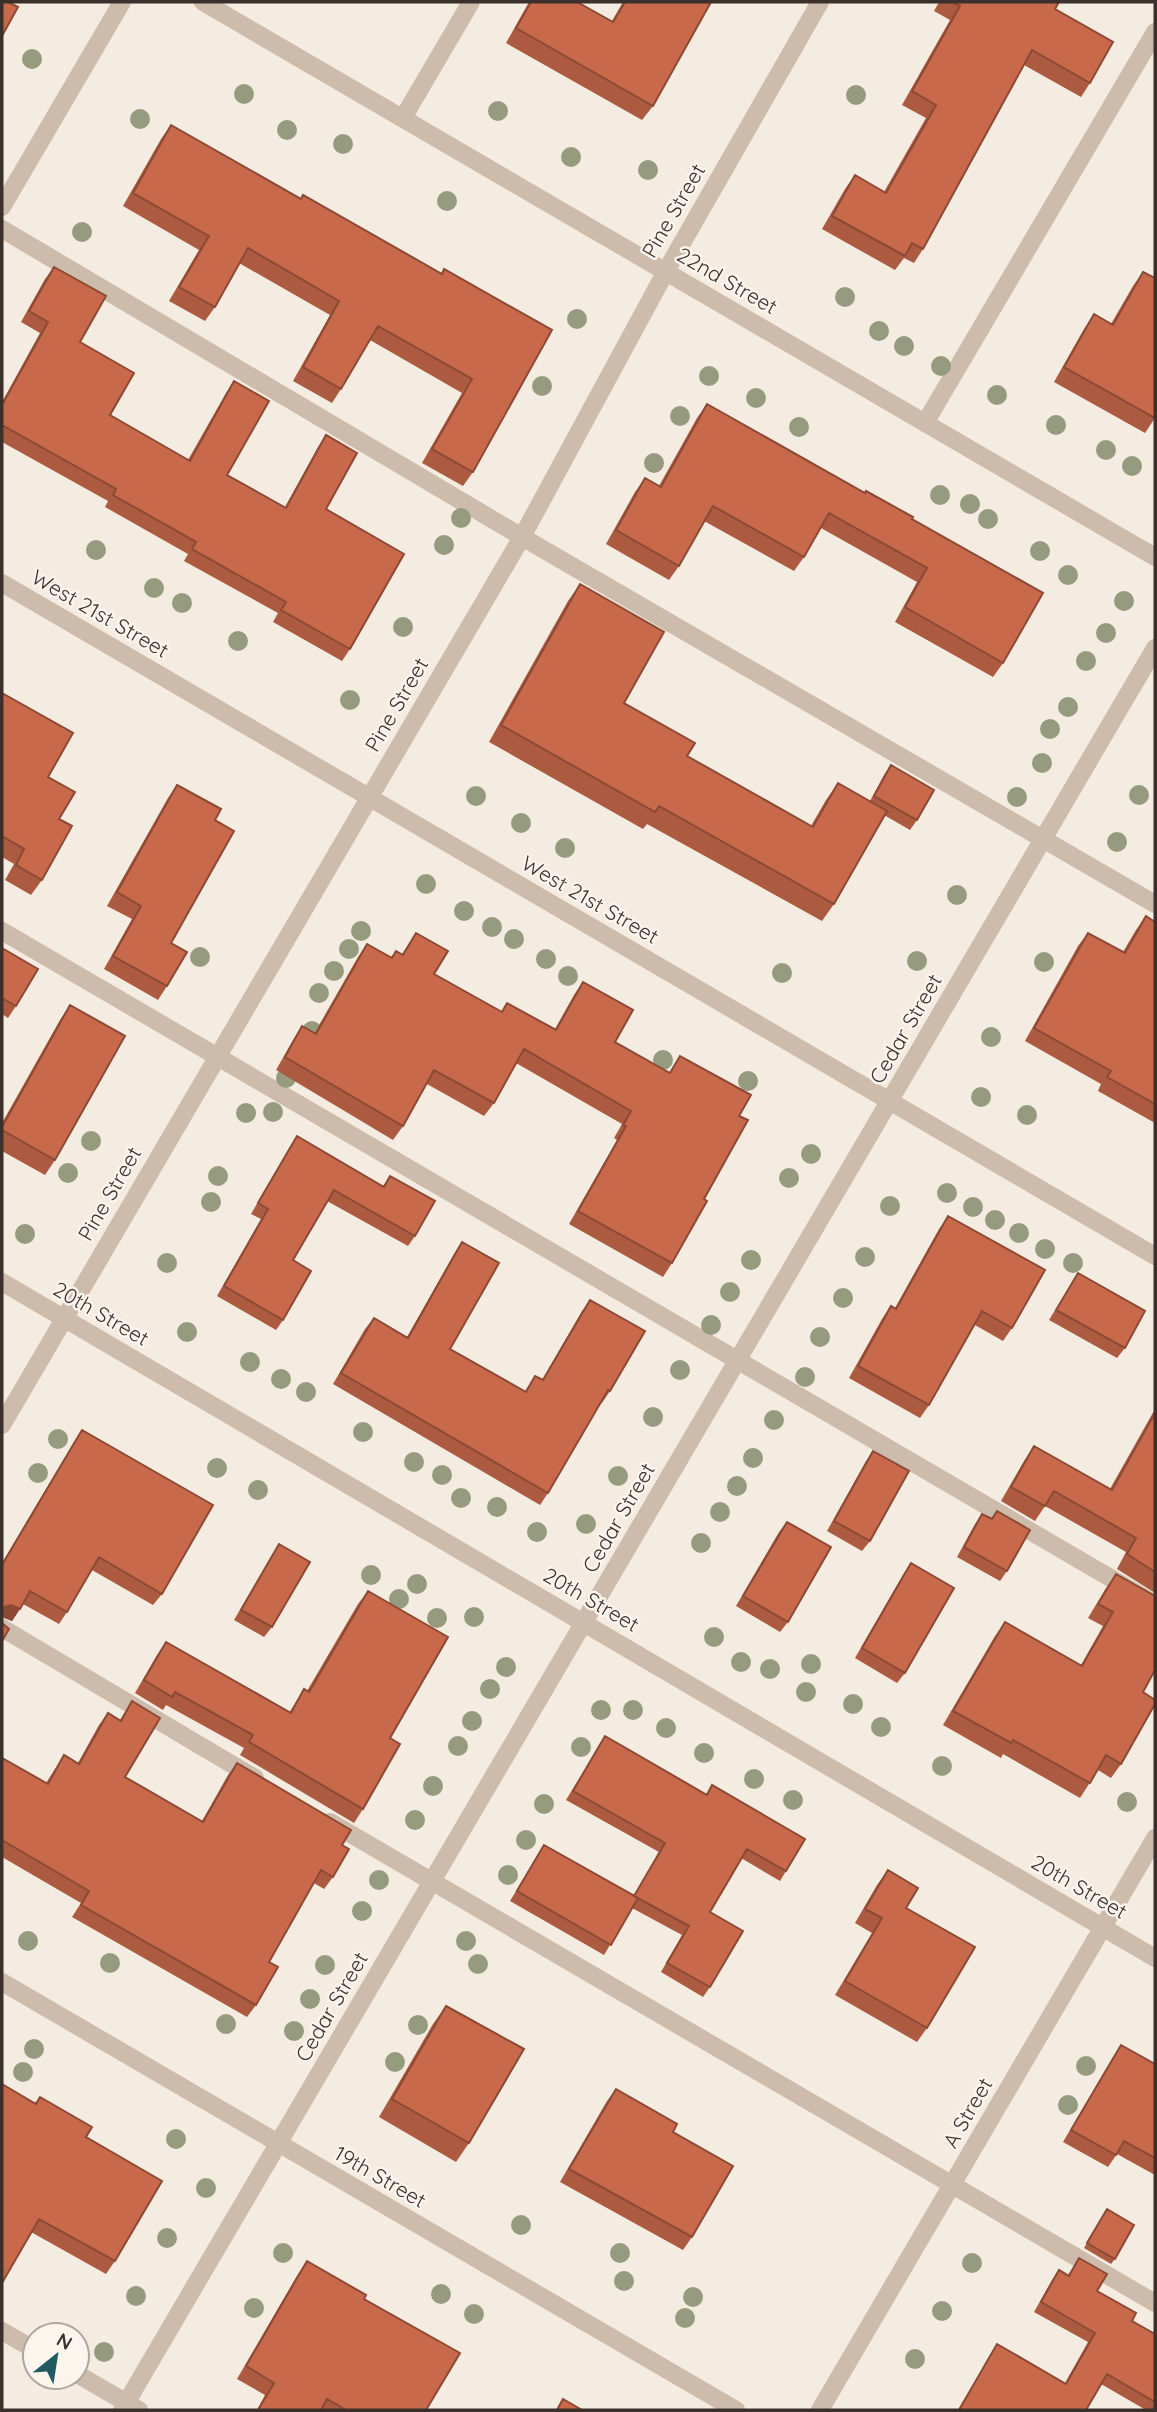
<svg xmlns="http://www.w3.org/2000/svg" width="1157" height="2412" font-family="Quicksand,sans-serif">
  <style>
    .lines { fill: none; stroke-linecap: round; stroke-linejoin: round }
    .service { stroke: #cdbbac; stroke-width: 18 }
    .minor { stroke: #cdbbac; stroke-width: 18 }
    .tertiary { stroke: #cdbbac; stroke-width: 18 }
    .tree { fill: #969b7f }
    .wall { fill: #ac5a40 }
    .shaded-wall { fill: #8c4a34 }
    .building { fill: #c8694b; stroke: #8c4a34; stroke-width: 2 }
    .labels { text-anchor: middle; stroke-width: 5; stroke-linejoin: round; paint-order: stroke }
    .street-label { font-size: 21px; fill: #3b302b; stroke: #fbf5ee }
  </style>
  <rect width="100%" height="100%" fill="#f4ebe1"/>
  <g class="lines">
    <path class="service" d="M 403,118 L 471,2
      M 2,229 L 522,537 L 1155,904
      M 925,423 L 1155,32
      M 2,931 L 1155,1604
      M 2,1628 L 255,1778
      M 330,1822 L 1155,2303
      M 2,2331 L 35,2350
      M 77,2374 L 139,2410"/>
    <path class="minor" d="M 203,2 L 1155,557
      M 2,207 L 122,2
      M 2,1282 L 1155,1958
      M 2,1425 L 522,537 L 666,271 L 820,2
      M 2,1982 L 736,2410
      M 122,2410 L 1155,648
      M 820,2410 L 1155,1838"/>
    <path class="tertiary" d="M 2,583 L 1155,1256"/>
  </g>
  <g class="tree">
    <circle cx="32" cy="59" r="10"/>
    <circle cx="244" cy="94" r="10"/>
    <circle cx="856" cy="95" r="10"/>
    <circle cx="498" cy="111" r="10"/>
    <circle cx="140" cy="119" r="10"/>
    <circle cx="287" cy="130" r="10"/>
    <circle cx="343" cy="144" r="10"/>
    <circle cx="571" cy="157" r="10"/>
    <circle cx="648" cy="170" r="10"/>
    <circle cx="447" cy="201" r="10"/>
    <circle cx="82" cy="232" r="10"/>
    <circle cx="845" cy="297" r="10"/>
    <circle cx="577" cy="319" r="10"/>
    <circle cx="879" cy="331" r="10"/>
    <circle cx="904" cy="346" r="10"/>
    <circle cx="941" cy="366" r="10"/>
    <circle cx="709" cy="376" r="10"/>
    <circle cx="542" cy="386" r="10"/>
    <circle cx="997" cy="395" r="10"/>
    <circle cx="756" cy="398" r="10"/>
    <circle cx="680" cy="416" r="10"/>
    <circle cx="1056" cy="425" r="10"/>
    <circle cx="799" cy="427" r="10"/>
    <circle cx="1106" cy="450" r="10"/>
    <circle cx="654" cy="463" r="10"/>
    <circle cx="1132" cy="466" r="10"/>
    <circle cx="940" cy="495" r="10"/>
    <circle cx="970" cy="504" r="10"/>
    <circle cx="461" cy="518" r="10"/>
    <circle cx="988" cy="519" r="10"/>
    <circle cx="444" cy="545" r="10"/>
    <circle cx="96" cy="550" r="10"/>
    <circle cx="1040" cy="551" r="10"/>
    <circle cx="1068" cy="575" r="10"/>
    <circle cx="154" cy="588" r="10"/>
    <circle cx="1124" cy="601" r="10"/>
    <circle cx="182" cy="603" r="10"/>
    <circle cx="403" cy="627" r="10"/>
    <circle cx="1106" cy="633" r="10"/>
    <circle cx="238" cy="641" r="10"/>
    <circle cx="1086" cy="661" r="10"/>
    <circle cx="350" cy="700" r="10"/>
    <circle cx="1068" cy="707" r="10"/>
    <circle cx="1050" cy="729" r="10"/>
    <circle cx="1042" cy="763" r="10"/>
    <circle cx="1139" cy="795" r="10"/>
    <circle cx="476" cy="796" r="10"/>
    <circle cx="1017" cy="797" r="10"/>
    <circle cx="521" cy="823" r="10"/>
    <circle cx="1117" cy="842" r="10"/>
    <circle cx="565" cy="848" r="10"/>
    <circle cx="426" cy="884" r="10"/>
    <circle cx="957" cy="895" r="10"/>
    <circle cx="464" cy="911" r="10"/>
    <circle cx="492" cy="927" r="10"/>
    <circle cx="361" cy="931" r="10"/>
    <circle cx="514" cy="939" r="10"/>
    <circle cx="349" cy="949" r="10"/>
    <circle cx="200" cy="957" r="10"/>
    <circle cx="546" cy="959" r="10"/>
    <circle cx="917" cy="961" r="10"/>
    <circle cx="1044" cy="962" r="10"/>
    <circle cx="334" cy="971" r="10"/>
    <circle cx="782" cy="973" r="10"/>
    <circle cx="568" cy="976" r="10"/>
    <circle cx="319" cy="993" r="10"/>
    <circle cx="312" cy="1031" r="10"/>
    <circle cx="991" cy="1037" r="10"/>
    <circle cx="663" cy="1060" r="10"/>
    <circle cx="286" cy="1078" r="10"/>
    <circle cx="748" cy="1081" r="10"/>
    <circle cx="981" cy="1097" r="10"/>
    <circle cx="273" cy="1112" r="10"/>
    <circle cx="246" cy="1113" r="10"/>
    <circle cx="1027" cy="1115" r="10"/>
    <circle cx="91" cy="1141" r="10"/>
    <circle cx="811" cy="1154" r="10"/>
    <circle cx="68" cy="1173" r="10"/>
    <circle cx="218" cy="1176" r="10"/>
    <circle cx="789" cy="1178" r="10"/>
    <circle cx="947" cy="1193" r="10"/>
    <circle cx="211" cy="1202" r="10"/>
    <circle cx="890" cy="1206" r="10"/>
    <circle cx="973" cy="1207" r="10"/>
    <circle cx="995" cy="1220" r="10"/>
    <circle cx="1019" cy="1233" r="10"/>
    <circle cx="25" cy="1234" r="10"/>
    <circle cx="1045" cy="1249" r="10"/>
    <circle cx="865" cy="1257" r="10"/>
    <circle cx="751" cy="1260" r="10"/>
    <circle cx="167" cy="1263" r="10"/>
    <circle cx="1073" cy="1263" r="10"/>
    <circle cx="730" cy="1292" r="10"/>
    <circle cx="843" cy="1298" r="10"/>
    <circle cx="711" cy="1325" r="10"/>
    <circle cx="187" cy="1332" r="10"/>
    <circle cx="820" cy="1337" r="10"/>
    <circle cx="250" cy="1362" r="10"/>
    <circle cx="680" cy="1370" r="10"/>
    <circle cx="805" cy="1377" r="10"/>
    <circle cx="281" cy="1379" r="10"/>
    <circle cx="306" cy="1392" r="10"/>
    <circle cx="653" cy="1417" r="10"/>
    <circle cx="774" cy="1420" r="10"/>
    <circle cx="363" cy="1432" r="10"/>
    <circle cx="58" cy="1439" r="10"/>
    <circle cx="753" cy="1458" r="10"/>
    <circle cx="414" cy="1462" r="10"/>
    <circle cx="217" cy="1468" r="10"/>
    <circle cx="38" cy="1473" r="10"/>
    <circle cx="442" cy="1475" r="10"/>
    <circle cx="618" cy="1476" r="10"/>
    <circle cx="737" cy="1486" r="10"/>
    <circle cx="258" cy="1490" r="10"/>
    <circle cx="461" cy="1498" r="10"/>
    <circle cx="497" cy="1507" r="10"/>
    <circle cx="720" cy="1512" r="10"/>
    <circle cx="586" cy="1524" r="10"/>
    <circle cx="537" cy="1532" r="10"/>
    <circle cx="701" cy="1543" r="10"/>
    <circle cx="371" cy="1575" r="10"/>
    <circle cx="417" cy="1584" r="10"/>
    <circle cx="399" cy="1599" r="10"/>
    <circle cx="474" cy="1617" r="10"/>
    <circle cx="437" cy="1618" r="10"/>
    <circle cx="714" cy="1637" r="10"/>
    <circle cx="741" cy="1662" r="10"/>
    <circle cx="811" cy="1664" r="10"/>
    <circle cx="506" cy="1667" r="10"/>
    <circle cx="770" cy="1669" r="10"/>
    <circle cx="490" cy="1689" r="10"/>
    <circle cx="806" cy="1692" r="10"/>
    <circle cx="853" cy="1704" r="10"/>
    <circle cx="601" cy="1710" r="10"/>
    <circle cx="633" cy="1710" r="10"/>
    <circle cx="472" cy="1721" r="10"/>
    <circle cx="881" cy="1727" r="10"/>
    <circle cx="666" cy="1728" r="10"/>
    <circle cx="458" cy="1746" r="10"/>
    <circle cx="581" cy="1747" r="10"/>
    <circle cx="704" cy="1753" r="10"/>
    <circle cx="942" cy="1766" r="10"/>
    <circle cx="754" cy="1779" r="10"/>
    <circle cx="433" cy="1786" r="10"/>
    <circle cx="793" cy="1800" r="10"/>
    <circle cx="1127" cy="1802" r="10"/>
    <circle cx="544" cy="1804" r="10"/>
    <circle cx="415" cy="1820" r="10"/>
    <circle cx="526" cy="1840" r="10"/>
    <circle cx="508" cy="1875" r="10"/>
    <circle cx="379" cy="1880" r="10"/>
    <circle cx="362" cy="1911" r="10"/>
    <circle cx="28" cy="1941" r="10"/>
    <circle cx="466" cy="1941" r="10"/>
    <circle cx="110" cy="1963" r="10"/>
    <circle cx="478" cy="1964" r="10"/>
    <circle cx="325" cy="1965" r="10"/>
    <circle cx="310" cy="1999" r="10"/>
    <circle cx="226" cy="2024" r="10"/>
    <circle cx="418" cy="2025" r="10"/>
    <circle cx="294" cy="2031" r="10"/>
    <circle cx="34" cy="2049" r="10"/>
    <circle cx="395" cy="2062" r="10"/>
    <circle cx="1086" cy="2066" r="10"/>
    <circle cx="23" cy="2072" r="10"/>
    <circle cx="1068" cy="2105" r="10"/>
    <circle cx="176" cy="2139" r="10"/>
    <circle cx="206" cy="2188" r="10"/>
    <circle cx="521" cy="2225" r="10"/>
    <circle cx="167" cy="2238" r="10"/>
    <circle cx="283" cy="2253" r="10"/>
    <circle cx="620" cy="2253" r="10"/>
    <circle cx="972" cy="2263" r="10"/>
    <circle cx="624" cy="2281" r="10"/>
    <circle cx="441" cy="2294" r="10"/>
    <circle cx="136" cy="2296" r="10"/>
    <circle cx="693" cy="2297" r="10"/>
    <circle cx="254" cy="2308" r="10"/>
    <circle cx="942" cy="2311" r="10"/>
    <circle cx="474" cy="2314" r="10"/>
    <circle cx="685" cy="2318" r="10"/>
    <circle cx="104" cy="2352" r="10"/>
    <circle cx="915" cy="2359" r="10"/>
  </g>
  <path class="wall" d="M 529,2 L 577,2 L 612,21 L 623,2 L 711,2 L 653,106 L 642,120 L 506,43 Z
    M 939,2 L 1059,2 L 1055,9 L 1090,83 L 1081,97 L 1024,65 L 923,249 L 914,263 L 904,258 L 895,270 L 822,229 L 845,189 L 855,175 L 884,192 L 926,118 L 902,105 L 950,20 L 934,11 Z
    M 171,125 L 301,198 L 441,274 L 552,330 L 473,472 L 463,486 L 422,463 L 462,393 L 370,340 L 341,389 L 332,403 L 293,381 L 330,315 L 239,263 L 215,307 L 205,321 L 169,301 L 199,250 L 123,206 L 161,139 Z
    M 54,267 L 80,342 L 110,415 L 188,460 L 226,393 L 234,381 L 227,475 L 285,507 L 318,447 L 326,435 L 326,509 L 350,649 L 342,661 L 273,622 L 278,613 L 184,561 L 188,554 L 105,507 L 108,501 L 2,442 L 2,402 L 40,333 L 21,322 L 45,279 Z
    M 1143,272 L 1155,418 L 1145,433 L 1054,382 L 1084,329 L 1094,314 L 1111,324 L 1133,286 Z
    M 707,404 L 912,519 L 1003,663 L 993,677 L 895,622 L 917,582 L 821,528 L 804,557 L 794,571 L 704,521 L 679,566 L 669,580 L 606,544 L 635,492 L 645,478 L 659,486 L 697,418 Z
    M 580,584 L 624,703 L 687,756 L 811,826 L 826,800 L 838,783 L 870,801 L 884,775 L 891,765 L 917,820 L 910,830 L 884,815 L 834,904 L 822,921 L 647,824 L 643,829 L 489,742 L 568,601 Z
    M 2,693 L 48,777 L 59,819 L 42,880 L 31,895 L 5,880 L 14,864 L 2,857 Z
    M 177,785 L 215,820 L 171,943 L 167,986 L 158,1000 L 104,969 L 132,919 L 107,906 L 168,798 Z
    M 1146,916 L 1155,922 L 1155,1123 L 1098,1091 L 1101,1084 L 1025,1041 L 1078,946 L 1088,933 L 1123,952 L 1136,930 Z
    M 416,933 L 434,974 L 501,1012 L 507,1003 L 555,1029 L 574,995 L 583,982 L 615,1042 L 669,1073 L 680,1056 L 739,1116 L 704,1199 L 672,1263 L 663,1277 L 569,1224 L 617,1140 L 614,1138 L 622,1124 L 516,1063 L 494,1103 L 484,1116 L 427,1084 L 403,1126 L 393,1140 L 276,1070 L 293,1040 L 302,1026 L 314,1034 L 358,957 L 367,944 L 391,957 L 396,951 L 402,954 Z
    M 2,948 L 16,1006 L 8,1018 L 2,1014 Z
    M 70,1005 L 55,1160 L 45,1175 L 2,1151 L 2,1123 L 60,1020 Z
    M 297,1136 L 383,1186 L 390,1176 L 415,1236 L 408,1246 L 327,1201 L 293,1260 L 283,1320 L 276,1330 L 217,1296 L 261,1219 L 251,1214 L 290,1147 Z
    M 948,1216 L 1012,1328 L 1003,1341 L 975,1325 L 929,1405 L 920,1418 L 849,1378 L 882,1319 L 891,1306 L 895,1308 L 939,1229 Z
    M 462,1242 L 450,1349 L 525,1391 L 535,1376 L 542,1380 L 582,1311 L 590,1300 L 610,1391 L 602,1403 L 601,1402 L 548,1493 L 540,1505 L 333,1384 L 365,1329 L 374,1318 L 407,1337 L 454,1254 Z
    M 1078,1273 L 1125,1348 L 1117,1358 L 1049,1320 Z
    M 1155,1409 L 1155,1593 L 1117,1569 L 1126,1552 L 1045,1506 L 1035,1521 L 1001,1501 L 1024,1461 L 1034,1446 L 1110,1489 Z
    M 82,1430 L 162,1594 L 153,1605 L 92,1570 L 67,1612 L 59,1624 L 23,1604 L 12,1621 L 2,1617 L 2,1563 L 74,1442 Z
    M 873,1451 L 870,1541 L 862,1551 L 827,1531 L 866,1461 Z
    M 997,1511 L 1007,1571 L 1000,1581 L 957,1557 L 975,1524 L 982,1514 L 991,1519 Z
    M 787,1522 L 788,1622 L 780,1632 L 736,1606 L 779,1532 Z
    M 279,1544 L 272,1627 L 264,1637 L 234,1620 L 272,1555 Z
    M 911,1563 L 905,1673 L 897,1683 L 855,1658 L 904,1573 Z
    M 1116,1574 L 1143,1692 L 1121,1764 L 1111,1778 L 1098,1770 L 1080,1798 L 1003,1754 L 1001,1758 L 943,1725 L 995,1636 L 1005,1622 L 1081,1665 L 1103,1626 L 1088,1618 L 1106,1588 Z
    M 368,1591 L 390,1738 L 363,1809 L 354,1823 L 240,1755 L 244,1748 L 166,1705 L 163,1710 L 135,1693 L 157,1655 L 166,1642 L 289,1713 L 304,1689 L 307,1691 L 358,1604 Z
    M 132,1701 L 125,1777 L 202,1821 L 228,1775 L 237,1763 L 342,1845 L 333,1877 L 324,1889 L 314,1883 L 269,1962 L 256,2005 L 247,2017 L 72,1917 L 81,1903 L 2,1857 L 2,1758 L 46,1783 L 64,1755 L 78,1763 L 99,1725 L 108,1713 L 120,1720 Z
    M 605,1736 L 706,1794 L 712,1785 L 786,1871 L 780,1881 L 741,1858 L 710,1912 L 710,1987 L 703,1997 L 661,1972 L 682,1935 L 632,1908 L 604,1955 L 510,1901 L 544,1845 L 634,1896 L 659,1852 L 566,1800 Z
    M 888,1870 L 927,2028 L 917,2042 L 835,1995 L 872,1933 L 855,1923 L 877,1885 Z
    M 446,2006 L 469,2143 L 456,2162 L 379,2117 L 433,2024 Z
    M 1121,2045 L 1155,2064 L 1155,2175 L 1117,2154 L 1108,2167 L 1063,2142 L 1113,2057 Z
    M 616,2089 L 673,2132 L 692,2237 L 683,2250 L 560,2182 L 607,2101 Z
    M 40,2097 L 86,2137 L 115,2261 L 106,2274 L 31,2232 L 35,2103 Z
    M 1107,2209 L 1115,2259 L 1111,2264 L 1084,2248 Z
    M 1079,2258 L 1097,2291 L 1132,2321 L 1155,2334 L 1155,2410 L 1146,2410 L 1101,2384 L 1086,2410 L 958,2410 L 997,2344 L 1065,2383 L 1088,2342 L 1034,2312 L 1052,2280 L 1059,2270 L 1068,2275 Z
    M 307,2261 L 364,2299 L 426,2410 L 257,2410 L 265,2395 L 237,2379 L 298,2274 Z"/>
  <path class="shaded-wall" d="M 11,1605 L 20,1609 L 12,1621 L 2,1617 L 2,1610 L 4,1607 Z"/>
  <path class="building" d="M 2,2 L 8,2 L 18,7 L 2,36 Z
    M 531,2 L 577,2 L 613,22 L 625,2 L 711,2 L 653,106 L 516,28 Z
    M 952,2 L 1059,2 L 1055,9 L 1113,42 L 1090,83 L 1032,50 L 923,249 L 912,243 L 905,256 L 832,216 L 855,175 L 886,193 L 936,105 L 912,91 L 960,6 Z
    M 171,125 L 301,199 L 303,195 L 442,274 L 444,269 L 552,330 L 473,472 L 432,449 L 472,379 L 378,326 L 341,389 L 303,367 L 339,301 L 248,248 L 215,307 L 179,287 L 209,236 L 133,193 Z
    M 54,267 L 106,296 L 80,342 L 134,373 L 110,415 L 190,461 L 234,381 L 269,401 L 227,475 L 286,508 L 326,435 L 357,453 L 326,509 L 404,554 L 350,649 L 281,610 L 286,602 L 192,549 L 196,542 L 113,495 L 116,489 L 2,425 L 2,405 L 48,322 L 29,311 Z
    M 1143,272 L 1155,278 L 1155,418 L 1064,367 L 1094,314 L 1113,325 Z
    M 707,404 L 865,493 L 866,491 L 913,517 L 912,519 L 1043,593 L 1003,663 L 905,607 L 927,568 L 829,513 L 804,557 L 713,506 L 679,566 L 616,530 L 645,478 L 661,487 Z
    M 580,584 L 664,632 L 624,703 L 695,743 L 687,756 L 813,827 L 838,783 L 887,811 L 834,904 L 659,806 L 655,812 L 501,725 Z
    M 2,693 L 73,733 L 48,777 L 75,792 L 59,819 L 72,826 L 42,880 L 16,865 L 24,849 L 2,836 Z
    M 891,765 L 934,790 L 917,820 L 874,796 Z
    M 177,785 L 221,809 L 215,820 L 234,831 L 171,943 L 187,952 L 167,986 L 113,956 L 141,906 L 117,892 Z
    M 1146,916 L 1155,922 L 1155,1104 L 1107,1077 L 1111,1071 L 1034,1028 L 1088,933 L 1125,953 Z
    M 416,933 L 448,951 L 434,974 L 502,1012 L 507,1003 L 556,1030 L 583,982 L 633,1010 L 615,1042 L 670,1073 L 680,1056 L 751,1095 L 739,1116 L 748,1120 L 704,1199 L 707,1201 L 672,1263 L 578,1211 L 626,1126 L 623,1125 L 631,1111 L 524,1049 L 494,1103 L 434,1070 L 403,1126 L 285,1057 L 302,1026 L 316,1034 L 367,944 L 392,958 L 396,951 L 403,955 Z
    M 2,948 L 38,969 L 16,1006 L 2,998 Z
    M 70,1005 L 125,1036 L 55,1160 L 2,1130 L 2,1127 Z
    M 297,1136 L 384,1187 L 390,1176 L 435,1201 L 415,1236 L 334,1190 L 293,1260 L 311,1271 L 283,1320 L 224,1286 L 268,1209 L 258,1203 Z
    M 948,1216 L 1045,1270 L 1012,1328 L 982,1311 L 929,1405 L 858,1366 L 891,1306 L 896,1309 Z
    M 462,1242 L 499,1263 L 450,1349 L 526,1392 L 535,1376 L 543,1380 L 590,1300 L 645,1331 L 610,1391 L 608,1390 L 548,1493 L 341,1373 L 374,1318 L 408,1338 Z
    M 1078,1273 L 1145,1311 L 1125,1348 L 1056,1310 Z
    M 1155,1413 L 1155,1572 L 1127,1554 L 1136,1538 L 1054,1491 L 1045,1506 L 1011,1487 L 1034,1446 L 1112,1490 Z
    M 82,1430 L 213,1505 L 162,1594 L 99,1557 L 67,1612 L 30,1591 L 20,1609 L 11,1605 L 4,1607 L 2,1611 L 2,1565 Z
    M 873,1451 L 909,1471 L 870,1541 L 834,1521 Z
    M 997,1511 L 1030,1530 L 1007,1571 L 964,1547 L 982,1514 L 992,1519 Z
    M 787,1522 L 831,1547 L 788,1622 L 743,1596 Z
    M 279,1544 L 310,1562 L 272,1627 L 241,1610 Z
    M 911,1563 L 954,1588 L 905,1673 L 862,1648 Z
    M 1116,1574 L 1155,1596 L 1155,1670 L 1143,1692 L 1155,1700 L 1155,1704 L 1121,1764 L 1106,1755 L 1090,1783 L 1013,1740 L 1011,1743 L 953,1711 L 1005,1622 L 1082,1666 L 1113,1612 L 1098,1604 Z
    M 368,1591 L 448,1637 L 390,1738 L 400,1744 L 363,1809 L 249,1742 L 253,1735 L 175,1692 L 172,1697 L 144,1680 L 166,1642 L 291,1713 L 304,1689 L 309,1692 Z
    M 2,1623 L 9,1629 L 2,1641 Z
    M 132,1701 L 160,1718 L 125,1777 L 203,1822 L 237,1763 L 351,1830 L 342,1845 L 349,1849 L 333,1877 L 321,1870 L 269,1962 L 278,1967 L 256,2005 L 81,1905 L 89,1891 L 2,1840 L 2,1758 L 48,1784 L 64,1755 L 79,1764 L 108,1713 L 121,1721 Z
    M 605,1736 L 707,1795 L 712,1785 L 805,1839 L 786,1871 L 747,1849 L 710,1912 L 743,1931 L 710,1987 L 667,1963 L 689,1926 L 634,1896 L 665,1843 L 573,1791 Z
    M 544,1845 L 638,1898 L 611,1945 L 517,1891 Z
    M 888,1870 L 918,1888 L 906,1908 L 975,1947 L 927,2028 L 845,1981 L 882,1918 L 865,1909 Z
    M 446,2006 L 524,2049 L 469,2143 L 392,2099 Z
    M 1121,2045 L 1155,2064 L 1155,2158 L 1124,2141 L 1116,2155 L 1071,2130 Z
    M 2,2084 L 36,2104 L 40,2097 L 92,2127 L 86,2137 L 162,2181 L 115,2261 L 39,2219 L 2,2283 Z
    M 616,2089 L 677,2124 L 673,2132 L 733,2166 L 692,2237 L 569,2169 Z
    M 1107,2209 L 1134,2225 L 1115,2259 L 1087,2243 Z
    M 1079,2258 L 1107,2274 L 1097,2291 L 1136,2313 L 1132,2321 L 1155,2334 L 1155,2402 L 1107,2374 L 1086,2410 L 959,2410 L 997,2344 L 1066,2384 L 1095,2333 L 1041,2302 L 1059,2270 L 1069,2276 Z
    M 307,2261 L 366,2295 L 364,2299 L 460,2353 L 426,2410 L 346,2410 L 327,2399 L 321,2410 L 258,2410 L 274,2383 L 246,2366 Z
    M 563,2399 L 582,2410 L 557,2410 Z"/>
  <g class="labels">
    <g class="street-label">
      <text transform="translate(674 211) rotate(-60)" y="7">Pine Street</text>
      <text transform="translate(727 281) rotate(30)" y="7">22nd Street</text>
      <text transform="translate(100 614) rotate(30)" y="7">West 21st Street</text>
      <text transform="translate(397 705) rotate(-60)" y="7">Pine Street</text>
      <text transform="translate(590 900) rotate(30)" y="7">West 21st Street</text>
      <text transform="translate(906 1029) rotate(-60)" y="7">Cedar Street</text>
      <text transform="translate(110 1194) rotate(-60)" y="7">Pine Street</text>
      <text transform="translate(101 1314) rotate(30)" y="7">20th Street</text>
      <text transform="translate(619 1518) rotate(-60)" y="7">Cedar Street</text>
      <text transform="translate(591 1600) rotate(30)" y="7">20th Street</text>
      <text transform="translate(1079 1887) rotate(30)" y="7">20th Street</text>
      <text transform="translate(332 2007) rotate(-60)" y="7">Cedar Street</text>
      <text transform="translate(968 2113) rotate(-60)" y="7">A Street</text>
      <text transform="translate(380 2177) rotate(30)" y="7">19th Street</text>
    </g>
  </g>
  <rect width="1157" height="2412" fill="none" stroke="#3b302b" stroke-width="7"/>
  <g transform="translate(56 2356) rotate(30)"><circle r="33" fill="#fbf5ee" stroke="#aea6a0" stroke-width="2"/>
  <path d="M0-5L12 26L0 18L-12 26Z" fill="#1f5a5e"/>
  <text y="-10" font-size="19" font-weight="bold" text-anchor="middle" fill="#3b302b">N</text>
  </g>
</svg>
